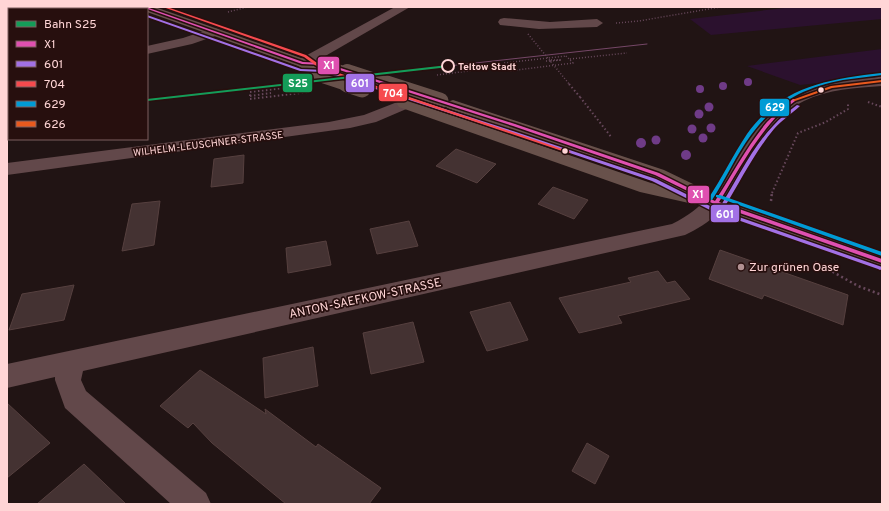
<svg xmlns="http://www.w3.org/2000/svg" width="889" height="511" font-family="Overpass,sans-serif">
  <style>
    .green { fill: #2b112e }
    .building { fill: #443232; stroke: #56403f }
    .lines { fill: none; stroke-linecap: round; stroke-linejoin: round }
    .path-far2 { stroke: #67485b; stroke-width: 1.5; stroke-dasharray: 1 2; stroke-linecap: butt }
    .path-far1 { stroke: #67485b; stroke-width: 2; stroke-dasharray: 1.5 2.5; stroke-linecap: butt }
    .path { stroke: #67485b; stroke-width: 2.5; stroke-dasharray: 2 3; stroke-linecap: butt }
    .minor { fill: #62484a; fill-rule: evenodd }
    .major { fill: #68514b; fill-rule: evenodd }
    .tram { stroke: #754767; stroke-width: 1 }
    .path-bridge-far1 { stroke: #67485b; stroke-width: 1.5; stroke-dasharray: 1 2; stroke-linecap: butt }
    .path-bridge { stroke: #67485b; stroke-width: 2; stroke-dasharray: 1.5 2.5; stroke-linecap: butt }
    .major-bridge-far1 { stroke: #68514b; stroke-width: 14 }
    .major-bridge { stroke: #68514b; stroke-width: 17 }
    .bus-1-casing { stroke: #270f0e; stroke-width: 3 }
    .bus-2-casing { stroke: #270f0e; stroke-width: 3 }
    .bus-3-casing { stroke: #270f0e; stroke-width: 3 }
    .bus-4-casing { stroke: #270f0e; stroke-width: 3 }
    .bus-5-casing { stroke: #270f0e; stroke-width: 3 }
    .bus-1 { fill: #df50b0; fill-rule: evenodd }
    .bus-2 { fill: #a271e5; fill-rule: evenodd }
    .bus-3 { fill: #f64a4e; fill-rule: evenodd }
    .bus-4 { fill: #009bd5; fill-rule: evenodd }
    .bus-5 { fill: #e9591e; fill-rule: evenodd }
    .rail-1-casing { stroke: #270f0e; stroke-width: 3 }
    .rail-1 { fill: #149c59; fill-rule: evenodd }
    .tree { fill: #6f3b87 }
    .stop-dot { fill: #270f0e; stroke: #ffd5d6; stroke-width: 2 }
    .bus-dot { fill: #ffd5d6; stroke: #270f0e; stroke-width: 1.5 }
    .poi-dot { fill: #b19192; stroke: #270f0e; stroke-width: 1.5 }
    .labels { text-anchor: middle; stroke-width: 3.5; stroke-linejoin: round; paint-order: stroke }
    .far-stop-label { font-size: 10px; font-weight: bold; fill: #ffd5d6; stroke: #270f0e; text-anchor: start }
    .far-street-label { font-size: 10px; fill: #ffd5d6; stroke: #270f0e }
    .poi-label { font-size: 12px; fill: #ffd5d6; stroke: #270f0e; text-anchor: start }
    .street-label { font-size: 12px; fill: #ffd5d6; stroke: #270f0e }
    .line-badge { stroke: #270f0e; stroke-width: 1.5 }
    .badge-label { font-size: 11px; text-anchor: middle; font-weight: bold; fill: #fff }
  </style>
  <rect width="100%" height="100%" fill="#211414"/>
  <path class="green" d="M 793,7 L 882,7 L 882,19 L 711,35 L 690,19 Z
    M 882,49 L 882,76 L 800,85 L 747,66 Z"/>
  <path class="building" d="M 456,149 L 496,164 L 477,183 L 436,166 Z
    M 244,155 L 243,183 L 211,187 L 214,159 Z
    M 553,187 L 588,200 L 574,219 L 538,204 Z
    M 160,201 L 154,245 L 122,251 L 132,204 Z
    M 409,221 L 418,246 L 377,254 L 370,229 Z
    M 326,241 L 331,265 L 288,273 L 286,248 Z
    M 720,250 L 848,295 L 843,325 L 764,295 L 762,299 L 709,279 Z
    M 658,271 L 667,283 L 675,281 L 690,299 L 618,316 L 622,323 L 579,333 L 559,298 L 631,282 L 628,278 Z
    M 74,285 L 64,320 L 9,330 L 22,294 Z
    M 510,302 L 528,340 L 487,351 L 470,312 Z
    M 413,322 L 424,362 L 371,374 L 363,333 Z
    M 313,347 L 318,386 L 265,398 L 263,358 Z
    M 200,370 L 266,414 L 265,409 L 316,447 L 318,444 L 381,488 L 369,504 L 286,504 L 212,443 L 193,423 L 188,428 L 160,406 Z
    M 7,403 L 50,443 L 7,478 Z
    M 587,443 L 609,456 L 595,484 L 572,471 Z
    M 84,464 L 126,504 L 37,504 Z"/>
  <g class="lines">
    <path class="path-far2" d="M 108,7 L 114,9
      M 228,12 L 247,7
      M 616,23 L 639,21 L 720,7
      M 566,56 L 573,63 L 509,71 L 504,63 Z
      M 570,59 L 627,53
      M 551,60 L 561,60
      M 546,61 L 550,61
      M 437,75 L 514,65"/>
    <path class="path-far1" d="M 250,96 L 250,92 L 302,86
      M 250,96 L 271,93
      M 580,97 L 612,138
      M 250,99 L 309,92
      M 868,102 L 882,107
      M 772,193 L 798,133 L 826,122 L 848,109 L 848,103"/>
    <path class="path" d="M 771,201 L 772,192
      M 815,262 L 858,286 L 882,295"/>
    <path class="minor" d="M 395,7 L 410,7 L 308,66 L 298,66 L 296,63 L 298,60 Z
      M 504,18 L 550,22 L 597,19 L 603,23 L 597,27 L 539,29 L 500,25 L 498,22 L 500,19 Z
      M 213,28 L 218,29 L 220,32 L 218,35 L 192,44 L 147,54 L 147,46 L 183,38 Z
      M 7,71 L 9,71 L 9,79 L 7,79 Z
      M 882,76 L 882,86 C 856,88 828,89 804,101 C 755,125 752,176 718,213 C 708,223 697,229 685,235 L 83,371 L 81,380 L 86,391 L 206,493 L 211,504 L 171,504 L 65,408 L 55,380 L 55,377 L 7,388 L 7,364 L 672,224 C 705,208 716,189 733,158 C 772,91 808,83 882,76 Z
      M 405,99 L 411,101 L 413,104 L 411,107 L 376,122 L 350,128 L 7,175 L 7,163 L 329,122 L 364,115 Z"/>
    <path class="major" d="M 137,7 L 155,7 L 304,59 L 324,60 L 352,68 L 354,71 L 352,74 L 347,75 L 320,68 L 327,75 L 325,78 L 315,78 L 298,66 L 147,12 L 147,9 L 138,9 Z
      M 405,99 L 651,183 L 667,186 L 650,178 L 447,108 L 445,105 L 447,102 L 453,100 L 459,102 L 664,170 L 693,184 L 696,188 L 693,192 L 723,198 L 882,253 L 882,269 L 711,208 L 640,192 L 399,107 L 397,104 L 399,101 Z"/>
    <path class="tram" d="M 448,66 L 647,44"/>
    <path class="path-bridge-far1" d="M 528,34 L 570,85
      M 550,61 L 561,60"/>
    <path class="path-bridge" d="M 569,84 L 580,97"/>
    <path class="major-bridge-far1" d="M 347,71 L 390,85
      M 320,75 L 350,85"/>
    <path class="major-bridge" d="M 347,84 L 362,89
      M 387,84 L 440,101"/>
    <g class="bus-1-casing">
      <path id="bus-1" d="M 142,7 L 146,7 L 303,62 L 325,63 L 515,124 L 659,173 L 715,201 C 732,175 747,146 767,122 C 775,114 784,106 793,99 L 795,99 L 795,101 C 786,108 777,115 770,124 C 750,148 735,176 719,202 L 882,259 L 882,263 L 714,204 L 655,175 L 513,126 L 324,65 L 302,64 Z"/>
    </g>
    <g class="bus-2-casing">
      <path id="bus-2" d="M 147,15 L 301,69 L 324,70 L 513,131 L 656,179 L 716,209 L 882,267 L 882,269 L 880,270 L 878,269 L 712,211 L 652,181 L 511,133 L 323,72 L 300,71 L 147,17 Z
        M 797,105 L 800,106 C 791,114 782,120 774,129 C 754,153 740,182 724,208 L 720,208 L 720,207 C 737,180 751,149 773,126 C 780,118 788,112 797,105 Z"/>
    </g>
    <g class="bus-3-casing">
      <path id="bus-3" d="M 163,7 L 167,7 L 306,55 L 324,68 L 571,152 L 569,153 L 568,153 L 322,70 L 304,57 Z"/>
    </g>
    <g class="bus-4-casing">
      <path id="bus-4" d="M 881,73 L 882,73 L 882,75 C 869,77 856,78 843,80 C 805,87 774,103 751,135 C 736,155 726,179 712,200 L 708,200 L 708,199 C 722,178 733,155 747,134 C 780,87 828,79 881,73 Z
        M 716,195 L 720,195 L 882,252 L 882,256 L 716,197 Z"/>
    </g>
    <g class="bus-5-casing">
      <path id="bus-5" d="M 882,80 L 882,82 L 832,88 L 795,101 L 792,100 L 831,86 Z"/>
    </g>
    <use href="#bus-1" class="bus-1"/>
    <use href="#bus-2" class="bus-2"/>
    <use href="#bus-3" class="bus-3"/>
    <use href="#bus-4" class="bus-4"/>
    <use href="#bus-5" class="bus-5"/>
    <g class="rail-1-casing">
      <path id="rail-1" d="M 448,65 L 449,65 L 449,67 L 147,101 L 147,99 Z"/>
    </g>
    <use href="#rail-1" class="rail-1"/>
  </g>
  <g class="tree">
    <circle cx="748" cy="82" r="4"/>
    <circle cx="723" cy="86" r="4"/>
    <circle cx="700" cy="89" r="4"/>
    <circle cx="709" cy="107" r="4.5"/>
    <circle cx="699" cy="114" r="4.5"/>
    <circle cx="711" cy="128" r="4.5"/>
    <circle cx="692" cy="129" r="4.5"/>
    <circle cx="703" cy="138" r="4.5"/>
    <circle cx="656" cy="140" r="4.5"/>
    <circle cx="641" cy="143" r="5"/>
    <circle cx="686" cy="155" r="5"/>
  </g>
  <circle class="stop-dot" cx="448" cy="66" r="6"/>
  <g class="bus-dot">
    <circle cx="821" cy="90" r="3.5"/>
    <circle cx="565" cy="151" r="3.5"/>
  </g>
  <circle class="poi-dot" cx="741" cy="267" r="4"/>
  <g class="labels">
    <g class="far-stop-label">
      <text x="458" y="70">Teltow Stadt</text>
    </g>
    <g class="far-street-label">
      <text transform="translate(208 143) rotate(-7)" y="4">WILHELM-LEUSCHNER-STRASSE</text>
    </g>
    <g class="poi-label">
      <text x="749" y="271">Zur grünen Oase</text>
    </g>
    <g class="street-label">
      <text transform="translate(365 298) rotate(-12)" y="4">ANTON-SAEFKOW-STRASSE</text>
    </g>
  </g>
  <g class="line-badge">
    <rect x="317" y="56" width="23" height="19" rx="4" fill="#df50b0"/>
    <rect x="345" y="73" width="30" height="20" rx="4" fill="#a271e5"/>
    <rect x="282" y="73" width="31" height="20" rx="4" fill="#149c59"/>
    <rect x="378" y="83" width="30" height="19" rx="4" fill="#f64a4e"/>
    <rect x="759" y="98" width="31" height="19" rx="4" fill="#009bd5"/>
    <rect x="687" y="185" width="23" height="19" rx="4" fill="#df50b0"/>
    <rect x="710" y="204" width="30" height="19" rx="4" fill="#a271e5"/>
  </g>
  <g class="badge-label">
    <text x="329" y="69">X1</text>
    <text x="360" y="87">601</text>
    <text x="298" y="87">S25</text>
    <text x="393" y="97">704</text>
    <text x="775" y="111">629</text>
    <text x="698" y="198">X1</text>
    <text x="725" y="218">601</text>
  </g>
  <rect width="889" height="511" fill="none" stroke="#ffd5d6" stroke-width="16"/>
  <rect x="8" y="8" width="140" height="132" fill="#270f0e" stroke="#7d5e5e"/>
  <rect x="16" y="21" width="20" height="6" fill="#149c59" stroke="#7d5e5e"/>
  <text x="44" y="28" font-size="12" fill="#ffd5d6">Bahn S25</text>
  <rect x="16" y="41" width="20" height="6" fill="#df50b0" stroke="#7d5e5e"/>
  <text x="44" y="48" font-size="12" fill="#ffd5d6">X1</text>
  <rect x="16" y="61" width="20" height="6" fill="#a271e5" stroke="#7d5e5e"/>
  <text x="44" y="68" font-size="12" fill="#ffd5d6">601</text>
  <rect x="16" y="81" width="20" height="6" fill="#f64a4e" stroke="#7d5e5e"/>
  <text x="44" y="88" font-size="12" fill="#ffd5d6">704</text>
  <rect x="16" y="101" width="20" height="6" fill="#009bd5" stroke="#7d5e5e"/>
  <text x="44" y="108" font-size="12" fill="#ffd5d6">629</text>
  <rect x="16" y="121" width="20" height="6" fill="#e9591e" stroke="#7d5e5e"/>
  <text x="44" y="128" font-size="12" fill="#ffd5d6">626</text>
</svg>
